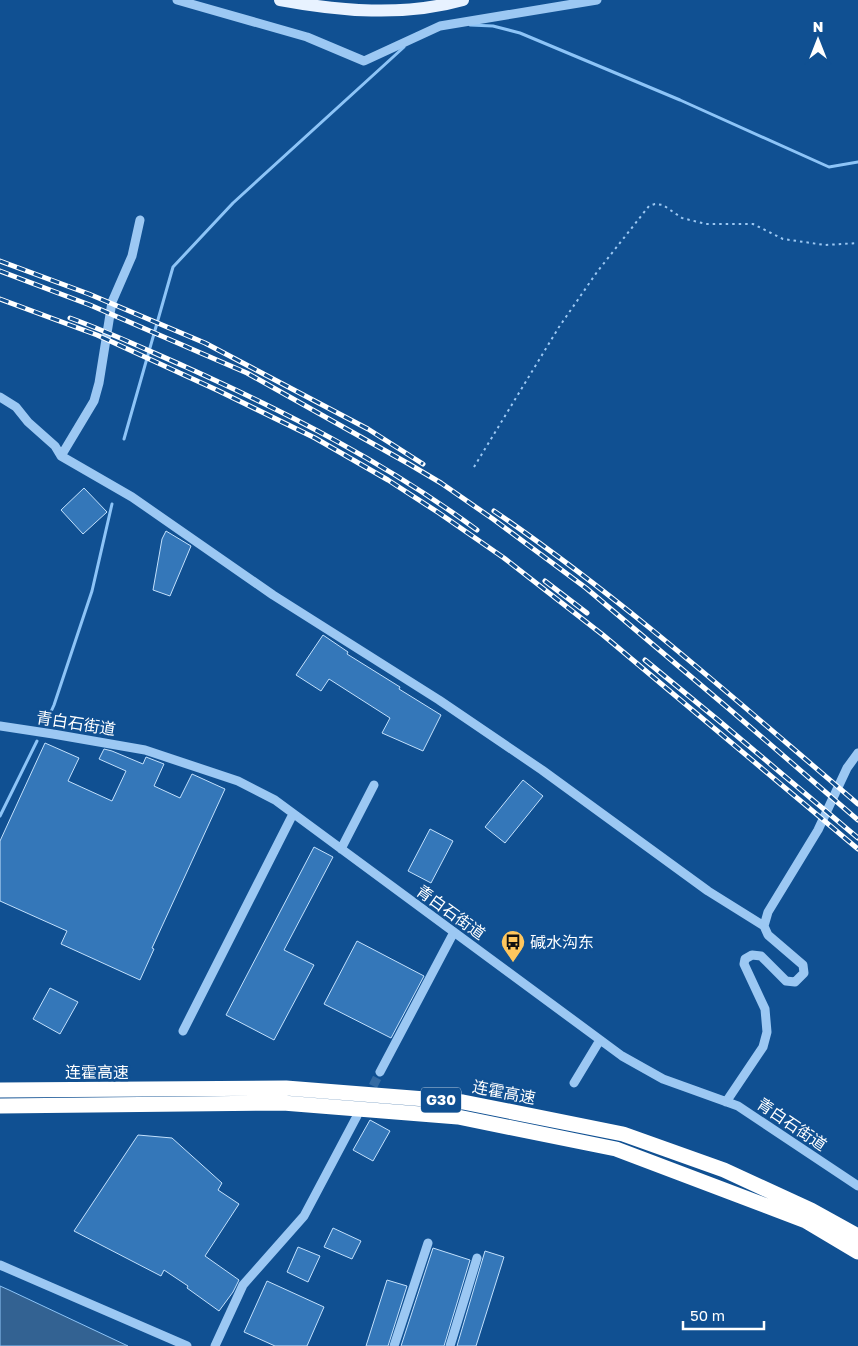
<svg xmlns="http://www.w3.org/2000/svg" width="858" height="1346" font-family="'Golos Text','Noto Sans SC',sans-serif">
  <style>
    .water { fill: #336292; stroke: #8dc4f7 }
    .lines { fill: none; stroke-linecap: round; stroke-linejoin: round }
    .stream { stroke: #8dc4f7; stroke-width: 3 }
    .building { fill: #3477b9; stroke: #c3e1fd }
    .minor-tunnel { stroke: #346aa2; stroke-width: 9; stroke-dasharray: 9 4.5; stroke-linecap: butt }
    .path { stroke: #9cc8f3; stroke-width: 2; stroke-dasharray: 2.5 4; stroke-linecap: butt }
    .minor { stroke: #9cc8f3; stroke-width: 9 }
    .major { stroke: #e8f2ff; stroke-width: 12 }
    .highway { stroke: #fff; stroke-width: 15 }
    .rail-casing { stroke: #fff; stroke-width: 5 }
    .rail { stroke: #105092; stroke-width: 3; stroke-dasharray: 9; stroke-linecap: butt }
    .labels { text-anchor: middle; stroke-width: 4.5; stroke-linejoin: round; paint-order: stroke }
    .shield { fill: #105092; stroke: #b7cade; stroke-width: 1 }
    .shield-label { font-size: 15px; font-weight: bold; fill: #fff }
    .street-label { font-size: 16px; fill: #fff; stroke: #105092 }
    .poi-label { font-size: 16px; fill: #fff; stroke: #105092; text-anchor: start }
  </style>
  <rect width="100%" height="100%" fill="#105092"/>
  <path class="water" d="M 0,1286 L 9,1290 L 128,1346 L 0,1346 Z"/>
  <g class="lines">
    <path class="stream" d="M 470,25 L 493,26 L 520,33 L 680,100 L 829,167 L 858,162
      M 124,439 L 173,267 L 233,203 L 404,47
      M 46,723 L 54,705 L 92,591 L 112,504
      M 0,816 L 37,741"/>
  </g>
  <path class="building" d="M 84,488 L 107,512 L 83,534 L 61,510 Z
    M 166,531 L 191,546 L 170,596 L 153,590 L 162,539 Z
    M 323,635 L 348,652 L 347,654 L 400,687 L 399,689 L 441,715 L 423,751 L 382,733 L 390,718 L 329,679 L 321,691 L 296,675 Z
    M 45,743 L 79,758 L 68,781 L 112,801 L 126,771 L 99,759 L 104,749 L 112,751 L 143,764 L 146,757 L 164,764 L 154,786 L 180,798 L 192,774 L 225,789 L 152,948 L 154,949 L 140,980 L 61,944 L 67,931 L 0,901 L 0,841 Z
    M 523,780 L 543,796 L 505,843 L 485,827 Z
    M 430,829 L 453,841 L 431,883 L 408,871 Z
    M 314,847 L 333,857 L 284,950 L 314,965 L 274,1040 L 226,1015 Z
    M 357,941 L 424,976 L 391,1038 L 324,1004 Z
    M 50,988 L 78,1002 L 60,1034 L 33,1019 Z
    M 370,1120 L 390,1131 L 373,1161 L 353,1150 Z
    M 138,1135 L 172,1138 L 222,1183 L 218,1190 L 239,1204 L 205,1256 L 239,1280 L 233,1292 L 219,1311 L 187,1288 L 188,1286 L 164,1270 L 161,1276 L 74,1231 Z
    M 333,1228 L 361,1241 L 352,1259 L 324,1247 Z
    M 298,1247 L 320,1256 L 308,1282 L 287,1272 Z
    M 433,1248 L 470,1260 L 444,1346 L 401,1346 Z
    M 485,1251 L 504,1257 L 476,1346 L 457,1346 Z
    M 387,1280 L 407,1286 L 388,1346 L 366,1346 Z
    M 267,1281 L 324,1307 L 307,1346 L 275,1346 L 244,1332 Z"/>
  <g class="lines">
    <path class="minor-tunnel" d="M 367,1098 L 380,1072"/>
    <path class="path" d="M 474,467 L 559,327 L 597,272 L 649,206 L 655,204 L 663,205 L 682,218 L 706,224 L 753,224 L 783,239 L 825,245 L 858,243"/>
    <path class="minor" d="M 177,0 L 307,37 L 364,61 L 440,26 L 597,0
      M 0,397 L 16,407 L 28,422 L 55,446 L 61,456 L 132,497 L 273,595 L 439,700 L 542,770 L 708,891 L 764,926
      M 61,456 L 94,401 L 99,383 L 112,302 L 132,256 L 140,220
      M 0,726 L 53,734 L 145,750 L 238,781 L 275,800 L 622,1056 L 663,1079 L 738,1106 L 858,1186
      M 341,849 L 374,785
      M 183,1031 L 293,814
      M 380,1072 L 454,932
      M 574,1083 L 600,1040
      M 726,1102 L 763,1047 L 767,1032 L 765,1009 L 744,964 L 745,959 L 752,955 L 761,956 L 786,981 L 795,982 L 804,973 L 803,965 L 768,935 L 764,926 L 768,912 L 818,830 L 847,768 L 858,753
      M 0,1265 L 187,1346
      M 215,1346 L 243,1285 L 304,1216 L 357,1116
      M 394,1346 L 428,1243
      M 450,1346 L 477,1258"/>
    <path class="major" d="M 280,0 C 339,11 404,17 463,0"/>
    <path class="highway" d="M 0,1090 L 286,1088 L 463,1102 L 623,1134 L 724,1170 L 811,1210 L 858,1236
      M 0,1106 L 283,1103 L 458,1117 L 616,1149 L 806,1221 L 858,1252"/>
    <g class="rail-casing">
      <path id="rail" d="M 0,261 L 89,294 L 205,343 L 368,429 L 423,464
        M 0,271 L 90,305 L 247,373 L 409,464 L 441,483 L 493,519 L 586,588 L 728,708 L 858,820
        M 0,299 L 97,335 L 219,391 L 315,438 L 388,480 L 439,513 L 504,558 L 603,635 L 858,849
        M 70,318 C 109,332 147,350 186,367 C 288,413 386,463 477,530
        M 494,511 C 623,599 739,703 858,804
        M 545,581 L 587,613
        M 645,660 L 718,720 L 858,838"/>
    </g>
    <use href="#rail" class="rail"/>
  </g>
  <defs>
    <g id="bus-pin" transform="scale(1.25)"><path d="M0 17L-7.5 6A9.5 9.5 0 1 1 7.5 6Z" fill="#ffc75e" stroke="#105092"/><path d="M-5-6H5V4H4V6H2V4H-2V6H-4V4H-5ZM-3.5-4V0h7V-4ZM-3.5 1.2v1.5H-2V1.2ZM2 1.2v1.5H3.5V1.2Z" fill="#111"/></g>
  </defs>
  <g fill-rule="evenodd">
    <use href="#bus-pin" x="513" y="942"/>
  </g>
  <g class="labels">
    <rect class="shield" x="421" y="1087.5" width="40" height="25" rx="4"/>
    <g class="shield-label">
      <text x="441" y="1105">G30</text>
    </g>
    <g class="street-label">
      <text transform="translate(76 723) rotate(9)" y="6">青白石街道</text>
      <text transform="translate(451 912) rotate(36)" y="6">青白石街道</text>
      <text x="97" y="1078">连霍高速</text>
      <text transform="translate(504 1092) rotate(11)" y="6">连霍高速</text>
      <text transform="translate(792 1124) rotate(34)" y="6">青白石街道</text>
    </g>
    <g class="poi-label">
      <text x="530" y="948">碱水沟东</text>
    </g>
  </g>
  <g transform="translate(818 40)" stroke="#105092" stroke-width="4" paint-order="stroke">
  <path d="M0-4L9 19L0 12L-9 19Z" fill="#ffffff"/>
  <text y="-8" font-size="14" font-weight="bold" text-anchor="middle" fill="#ffffff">N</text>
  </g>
  <path d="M683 1321v8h81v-8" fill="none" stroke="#ffffff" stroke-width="2.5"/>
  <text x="690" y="1321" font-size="15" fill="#ffffff" stroke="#105092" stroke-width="4" paint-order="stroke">50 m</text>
</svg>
